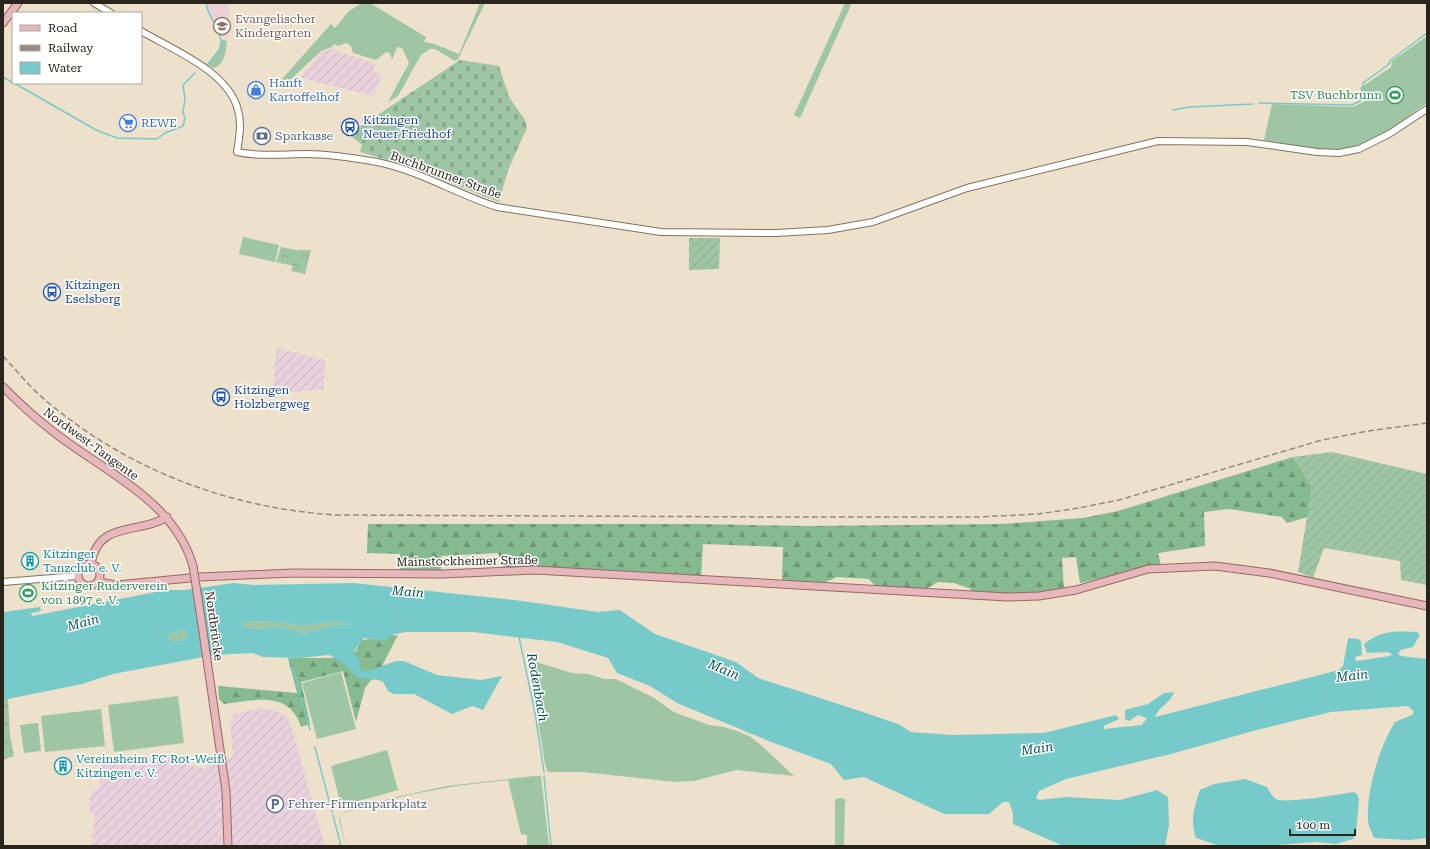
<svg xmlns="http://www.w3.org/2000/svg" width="1430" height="849" font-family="'Roboto Serif',serif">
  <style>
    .industrial { fill: url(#industrial-furrows) }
    .education { fill: #ebd1d7 }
    .grass { fill: #9fc6a4 }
    .forest { fill: url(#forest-firs) }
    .cemetery { fill: url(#cemetery-stones) }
    .park { fill: url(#park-crowns) }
    .garden { fill: url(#garden-furrows) }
    .water { fill: #76caca; fill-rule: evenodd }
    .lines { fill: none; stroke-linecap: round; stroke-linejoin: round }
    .stream { stroke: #76caca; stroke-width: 1.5 }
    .minor-casing { stroke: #7f7360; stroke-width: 8 }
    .major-casing { stroke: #966; stroke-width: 9 }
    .minor { stroke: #fff; stroke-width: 6 }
    .major { stroke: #e6b8bb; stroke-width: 7 }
    .rail { stroke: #948b7b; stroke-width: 1.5; stroke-dasharray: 6 3; stroke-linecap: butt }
    .major-bridge-casing { stroke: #966; stroke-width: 9; stroke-linecap: butt }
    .major-bridge { stroke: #e6b8bb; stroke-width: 7 }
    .labels { text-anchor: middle; stroke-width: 3; stroke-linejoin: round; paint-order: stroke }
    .education-label { font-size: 12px; fill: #785e54; stroke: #fff; text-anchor: start }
    .shop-label { font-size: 12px; fill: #366cbe; stroke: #fff; text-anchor: start }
    .leisure-label { font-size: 12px; fill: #27864d; stroke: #fff; text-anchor: end }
    .transit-label { font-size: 12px; fill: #164399; stroke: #fff; text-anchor: start }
    .service-label { font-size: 12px; fill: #4e5e75; stroke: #fff; text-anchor: start }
    .street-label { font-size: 12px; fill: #29241c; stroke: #fff }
    .culture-label { font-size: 12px; fill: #0d838f; stroke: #fff; text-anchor: start }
    .water-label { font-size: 13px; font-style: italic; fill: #015253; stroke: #fff }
  </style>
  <defs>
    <pattern id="industrial-furrows" width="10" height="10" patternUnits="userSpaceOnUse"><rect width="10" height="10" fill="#e8d1dd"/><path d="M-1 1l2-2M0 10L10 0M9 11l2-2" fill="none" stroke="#c7b3bd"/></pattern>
    <pattern id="forest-firs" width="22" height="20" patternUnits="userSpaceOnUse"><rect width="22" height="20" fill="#86ba8f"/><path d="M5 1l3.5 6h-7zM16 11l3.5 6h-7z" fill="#6e9774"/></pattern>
    <pattern id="cemetery-stones" width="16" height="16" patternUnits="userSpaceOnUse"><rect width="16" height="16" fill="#9fc6a4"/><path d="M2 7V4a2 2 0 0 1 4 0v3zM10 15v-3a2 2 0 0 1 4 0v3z" fill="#89aa8d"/></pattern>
    <pattern id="park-crowns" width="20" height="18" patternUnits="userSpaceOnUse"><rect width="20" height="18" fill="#9fc6a4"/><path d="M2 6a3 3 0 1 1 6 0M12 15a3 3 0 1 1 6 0" fill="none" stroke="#89aa8d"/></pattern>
    <pattern id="garden-furrows" width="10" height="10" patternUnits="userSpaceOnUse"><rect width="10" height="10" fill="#9fc6a4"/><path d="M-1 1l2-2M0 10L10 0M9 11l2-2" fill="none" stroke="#89aa8d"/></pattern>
  </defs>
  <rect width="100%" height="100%" fill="#eee1cb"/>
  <path class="industrial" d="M 331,49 L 375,64 L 373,72 L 382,75 L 374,96 L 316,82 L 301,77 L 322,51 Z
    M 277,348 L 325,360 L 324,389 L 274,394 L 274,368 Z
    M 259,708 L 273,710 L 286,716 L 292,728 L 325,846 L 91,846 L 95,814 L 89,813 L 90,794 L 95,789 L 99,789 L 102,762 L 138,762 L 169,758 L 204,769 L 211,760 L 233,757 L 230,723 L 235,714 Z"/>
  <path class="education" d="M 206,3 L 229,3 L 228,38 L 221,36 L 207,11 Z"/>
  <path class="grass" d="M 362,3 L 370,3 L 426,37 L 424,42 L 434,44 L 459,54 L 480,3 L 485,3 L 458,59 L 455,61 L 435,49 L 430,49 L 421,55 L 398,96 L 388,102 L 409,63 L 402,48 L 397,47 L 392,60 L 390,53 L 386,52 L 376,60 L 353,53 L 351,46 L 346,43 L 338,46 L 334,44 L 332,47 L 321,51 L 287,83 L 281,84 L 282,79 L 331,24 L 335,28 L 349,11 Z
    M 845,3 L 852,3 L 800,118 L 794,115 Z
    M 1427,36 L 1427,103 C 1401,121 1371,148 1337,149 C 1313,151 1288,144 1264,140 L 1272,104 L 1353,107 L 1365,101 L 1360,88 L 1391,67 L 1392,61 Z
    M 221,39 L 227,41 C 226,51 225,64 214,68 L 208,65 L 220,50 Z
    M 243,237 L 279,245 L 275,262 L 239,254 Z
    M 247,621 L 279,622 L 302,626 L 337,621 L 353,624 L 336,625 L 305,633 L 281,627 L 256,629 L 242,626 Z
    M 185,630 L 188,631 L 188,634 L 183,640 L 172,641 L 168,638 L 169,634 Z
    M 533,661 L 572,673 L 588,674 L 605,679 L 616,679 L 654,698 L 674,712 L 709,725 L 724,727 L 737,731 L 751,737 L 761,745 L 794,776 L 736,770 L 694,781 L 676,782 L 582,772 L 548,772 L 545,764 L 530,672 L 529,665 Z
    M 341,672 L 356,729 L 317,739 L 302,683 Z
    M 178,696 L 184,743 L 114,752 L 108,705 Z
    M 101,709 L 105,746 L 45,752 L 41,716 Z
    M 38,723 L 41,751 L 24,753 L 20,725 Z
    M 387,750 L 398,790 L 341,806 L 331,766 Z
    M 534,776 L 541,776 L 549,846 L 527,846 L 527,835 L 521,834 L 508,780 L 457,786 L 408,795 L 343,813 L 340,818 L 346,846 L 339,819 L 344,812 L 400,796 L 447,786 Z
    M 841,798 L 847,800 L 845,801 L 844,846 L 835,846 L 835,801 L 836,799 Z"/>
  <path class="forest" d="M 1293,457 L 1312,486 L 1308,517 L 1287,523 L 1282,517 L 1229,509 L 1204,512 L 1205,546 L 1158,553 L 1161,565 L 1080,583 L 1076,557 L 1062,558 L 1064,588 L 1032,593 L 971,593 L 971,589 L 954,583 L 938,582 L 926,589 L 875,586 L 869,579 L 837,577 L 819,585 L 782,580 L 783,547 L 703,544 L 701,577 L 504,569 L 498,553 L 441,556 L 441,571 L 400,572 L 400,554 L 367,553 L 368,524 L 701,524 L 808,526 L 1001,524 L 1083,518 L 1118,511 Z
    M 398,635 L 382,666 L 365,688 L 356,722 L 343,671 L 301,682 L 310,724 L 301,727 C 289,689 253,701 224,704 L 219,699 L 218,686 L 297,693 L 288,658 L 333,658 L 356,651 L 362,640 Z"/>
  <path class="cemetery" d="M 460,60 L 499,66 L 509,97 L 525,120 L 527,128 L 508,170 L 499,202 L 408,166 L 360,152 L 362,145 L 349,134 Z"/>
  <path class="park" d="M 281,247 L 296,250 L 311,250 L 305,274 L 291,271 L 293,266 L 276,262 Z
    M 8,699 L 10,735 L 14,756 L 3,760 L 3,700 Z"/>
  <path class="garden" d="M 689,238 L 720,238 L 719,269 L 689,270 Z
    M 1332,452 L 1427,474 L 1427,585 L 1401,580 L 1400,561 L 1324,548 L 1313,578 L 1298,572 L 1312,486 L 1293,457 Z"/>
  <path class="water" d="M 234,583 L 253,585 L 353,583 L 515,600 L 598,612 L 620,610 L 655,634 L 736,662 L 758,678 L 860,711 L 898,724 L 911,732 L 952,735 L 1044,733 L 1116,715 L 1119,719 L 1104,726 L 1104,729 L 1142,725 L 1147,718 L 1138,715 L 1129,721 L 1125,719 L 1125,710 L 1148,704 L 1164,693 L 1174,692 C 1171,703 1159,706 1155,717 L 1339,670 L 1343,666 L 1348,638 L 1358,639 L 1361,641 L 1362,655 L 1355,657 L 1356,661 L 1390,656 L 1392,654 L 1387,652 L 1367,653 L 1364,644 C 1382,630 1395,631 1417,632 L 1420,635 L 1413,647 L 1401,650 L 1398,654 L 1401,656 L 1427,659 L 1427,838 L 1409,840 L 1374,838 C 1372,832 1368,826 1368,820 C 1366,791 1380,746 1395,722 L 1412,715 L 1414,712 L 1408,706 L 1331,712 L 1257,730 L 1171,754 L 1066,779 L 1039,791 L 1036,798 L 1039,800 L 1066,797 L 1120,800 L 1157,790 L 1168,797 L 1169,825 L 1165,846 L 1063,846 L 1013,824 L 1013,813 L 1009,802 L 1003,802 L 989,814 L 944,814 L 864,777 L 844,780 L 831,764 L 771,742 L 677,703 L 650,686 L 617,673 L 608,658 L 557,642 L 473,632 L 406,632 L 395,634 L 384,641 L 364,638 L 353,653 L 359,659 L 360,668 L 365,672 L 396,661 L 404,661 L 437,675 L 481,680 L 502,676 L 483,710 L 472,706 L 452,714 L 414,694 L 394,694 L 388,691 L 383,682 L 378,680 L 358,678 L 343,663 L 329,655 L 299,658 L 263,657 L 253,653 L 214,655 L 113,674 L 82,684 L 3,700 L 3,612 L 40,607 L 41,611 L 31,613 L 32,616 L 166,590 L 185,590 ZM 247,621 L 279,622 L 302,626 L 337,621 L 352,624 L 336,625 L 305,633 L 281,627 L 256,629 L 242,626 ZM 185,630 L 188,634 L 183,640 L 172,641 L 168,638 L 169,634 Z
    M 1245,779 L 1267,787 C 1269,791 1272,796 1276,799 C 1285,804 1341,794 1354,792 L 1357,794 L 1359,799 L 1356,834 L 1353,839 L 1336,844 L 1316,842 L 1263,846 L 1220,846 L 1196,838 C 1190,822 1194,807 1200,790 L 1214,784 Z"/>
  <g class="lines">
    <path class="stream" d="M 206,3 C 207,18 227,34 219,50 C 216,55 211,60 207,65
      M 3,77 L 13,83
      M 14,83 L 96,130 L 117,138 L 157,139 L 165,133 L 183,126 L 185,118 L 183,112 L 185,99 L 183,85 L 195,73
      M 1259,103 L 1352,105 L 1362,100 L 1363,83 L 1388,65 L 1391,60 L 1427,33
      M 1173,110 L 1189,107 L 1253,104
      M 519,637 L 535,713 L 544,772
      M 290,657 L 310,730
      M 315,747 L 332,812
      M 544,776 L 551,846
      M 333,815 L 341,846"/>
    <g class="minor-casing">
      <path id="minor" d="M 94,3 L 111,13
        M 141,31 C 173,50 228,71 238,110 C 242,124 239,139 237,152 C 260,157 284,154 307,154 C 330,154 354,158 377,162 C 418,170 457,194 497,207 L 661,232 L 776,233 L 828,230 L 873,222 L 967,188 L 1158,141 L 1247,142 L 1317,152 L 1339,153 L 1359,149 L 1389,134 L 1427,109
        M 3,582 L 77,576"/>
    </g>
    <g class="major-casing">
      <path id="major" d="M 3,23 L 18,3
        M 3,387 C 18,402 34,417 51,430 C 102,471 174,499 193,566
        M78 575a11 11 0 1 1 22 0a11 11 0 1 1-22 0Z
        M 91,564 C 98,520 138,535 167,517
        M 99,580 L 104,583 L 117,585 L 200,577 L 293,573 L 443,574 L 535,570 L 1007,597 L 1039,596 L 1076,590 L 1148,569 L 1215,566 L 1269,573 L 1427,606
        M 203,632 L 226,791 L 228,846"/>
    </g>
    <use href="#minor" class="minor"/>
    <use href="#major" class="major"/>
    <path class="rail" d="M 3,356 C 17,371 30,387 45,400 C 128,470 228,508 336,515 L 780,517 L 979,517 L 1038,514 L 1079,508 L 1119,500 L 1322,440 L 1368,431 L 1427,423"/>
    <g class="major-bridge-casing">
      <path id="major-bridge" d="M 193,566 L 203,632"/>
    </g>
    <use href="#major-bridge" class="major-bridge"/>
  </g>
  <defs>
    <g id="school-ring" transform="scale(0.9)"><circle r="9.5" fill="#fff" stroke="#8d6e63" stroke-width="1.5"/><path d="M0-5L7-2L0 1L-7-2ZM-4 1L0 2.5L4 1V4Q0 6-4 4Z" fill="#8d6e63"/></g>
    <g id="shop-ring" transform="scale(0.9)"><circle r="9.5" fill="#fff" stroke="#3f7fe0" stroke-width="1.5"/><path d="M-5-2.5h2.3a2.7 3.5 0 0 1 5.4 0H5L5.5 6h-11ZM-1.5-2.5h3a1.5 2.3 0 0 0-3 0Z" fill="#3f7fe0"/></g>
    <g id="stadium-ring" transform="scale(0.9)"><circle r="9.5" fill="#fff" stroke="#2e9e5b" stroke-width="1.5"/><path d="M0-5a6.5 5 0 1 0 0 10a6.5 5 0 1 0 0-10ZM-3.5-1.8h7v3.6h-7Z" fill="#2e9e5b"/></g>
    <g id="supermarket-ring" transform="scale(0.9)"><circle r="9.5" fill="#fff" stroke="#3f7fe0" stroke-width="1.5"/><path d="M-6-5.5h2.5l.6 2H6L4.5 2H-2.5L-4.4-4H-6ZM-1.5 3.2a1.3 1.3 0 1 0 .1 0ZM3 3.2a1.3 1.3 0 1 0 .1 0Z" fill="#3f7fe0"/></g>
    <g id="bus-ring" transform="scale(0.9)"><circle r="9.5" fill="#fff" stroke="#1a4fb4" stroke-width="1.5"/><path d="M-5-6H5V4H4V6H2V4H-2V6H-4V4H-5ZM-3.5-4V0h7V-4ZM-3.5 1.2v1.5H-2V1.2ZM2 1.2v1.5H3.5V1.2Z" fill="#1a4fb4"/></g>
    <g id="bank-ring" transform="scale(0.9)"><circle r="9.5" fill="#fff" stroke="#5c6f8a" stroke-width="1.5"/><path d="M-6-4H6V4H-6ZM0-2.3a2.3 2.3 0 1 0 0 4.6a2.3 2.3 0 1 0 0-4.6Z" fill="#5c6f8a"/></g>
    <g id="building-ring" transform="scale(0.9)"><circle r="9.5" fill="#fff" stroke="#0f9aa8" stroke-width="1.5"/><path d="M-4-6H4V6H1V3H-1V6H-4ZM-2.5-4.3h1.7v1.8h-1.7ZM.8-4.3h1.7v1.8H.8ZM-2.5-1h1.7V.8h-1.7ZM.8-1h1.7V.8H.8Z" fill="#0f9aa8"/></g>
    <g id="parking-ring" transform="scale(0.9)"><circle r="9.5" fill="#fff" stroke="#5c6f8a" stroke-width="1.5"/><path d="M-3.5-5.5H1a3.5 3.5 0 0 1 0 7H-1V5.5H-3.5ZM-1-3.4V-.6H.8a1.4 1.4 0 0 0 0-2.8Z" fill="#5c6f8a"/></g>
  </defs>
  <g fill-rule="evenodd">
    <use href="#school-ring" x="222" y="26"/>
    <use href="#shop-ring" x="256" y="90"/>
    <use href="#stadium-ring" x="1395" y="95"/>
    <use href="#supermarket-ring" x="128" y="123"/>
    <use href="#bus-ring" x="350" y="127"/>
    <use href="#bank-ring" x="262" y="136"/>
    <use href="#bus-ring" x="52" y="292"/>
    <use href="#bus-ring" x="221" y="397"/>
    <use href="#building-ring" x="30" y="561"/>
    <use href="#stadium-ring" x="28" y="593"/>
    <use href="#building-ring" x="63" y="766"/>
    <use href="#parking-ring" x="275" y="804"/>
  </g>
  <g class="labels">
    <g class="education-label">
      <text x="235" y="23">Evangelischer<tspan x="235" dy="14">Kindergarten</tspan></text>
    </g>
    <g class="shop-label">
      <text x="269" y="87">Hanft<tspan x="269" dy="14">Kartoffelhof</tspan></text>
      <text x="141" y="127">REWE</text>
    </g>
    <g class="leisure-label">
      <text x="1382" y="99">TSV Buchbrunn</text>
      <text x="41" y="590" text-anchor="start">Kitzinger Ruderverein<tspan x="41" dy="14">von 1897 e. V.</tspan></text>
    </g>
    <g class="transit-label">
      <text x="363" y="124">Kitzingen<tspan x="363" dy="14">Neuer Friedhof</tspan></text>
      <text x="65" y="289">Kitzingen<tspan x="65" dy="14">Eselsberg</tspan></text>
      <text x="234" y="394">Kitzingen<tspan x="234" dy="14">Holzbergweg</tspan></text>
    </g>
    <g class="service-label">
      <text x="275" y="140">Sparkasse</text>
      <text x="288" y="808">Fehrer-Firmenparkplatz</text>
    </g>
    <g class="street-label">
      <text transform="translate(446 175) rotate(20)" y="4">Buchbrunner Straße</text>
      <text transform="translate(91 444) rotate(36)" y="4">Nordwest-Tangente</text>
      <text transform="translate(467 561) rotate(-1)" y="4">Mainstockheimer Straße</text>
      <text transform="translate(214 626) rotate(82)" y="4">Nordbrücke</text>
    </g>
    <g class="culture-label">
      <text x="43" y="558">Kitzinger<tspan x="43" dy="14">Tanzclub e. V.</tspan></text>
      <text x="76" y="763">Vereinsheim FC Rot-Weiß<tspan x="76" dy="14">Kitzingen e. V.</tspan></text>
    </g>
    <g class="water-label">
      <text transform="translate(408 591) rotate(5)" y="5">Main</text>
      <text transform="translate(83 622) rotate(-15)" y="5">Main</text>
      <text transform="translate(724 669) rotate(23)" y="5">Main</text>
      <text transform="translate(1352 675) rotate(-6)" y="5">Main</text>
      <text transform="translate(538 687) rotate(80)" y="5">Rodenbach</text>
      <text transform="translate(1037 748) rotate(-8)" y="5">Main</text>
    </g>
  </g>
  <rect width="1430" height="849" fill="none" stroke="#29241c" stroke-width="8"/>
  <rect x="12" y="12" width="130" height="72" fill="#ffffff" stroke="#a9a7a4"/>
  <rect x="20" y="25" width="20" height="6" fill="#e6b8bb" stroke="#a9a7a4"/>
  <text x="48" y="32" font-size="12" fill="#29241c">Road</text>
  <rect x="20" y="45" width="20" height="6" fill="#948b7b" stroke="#a9a7a4"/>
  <text x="48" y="52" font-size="12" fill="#29241c">Railway</text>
  <rect x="20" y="62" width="20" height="12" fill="#76caca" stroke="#a9a7a4"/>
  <text x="48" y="72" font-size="12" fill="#29241c">Water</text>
  <path d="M1290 829v6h65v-6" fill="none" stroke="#29241c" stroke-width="2"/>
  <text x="1296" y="829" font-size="12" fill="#29241c" stroke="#ffffff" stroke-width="3" paint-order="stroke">100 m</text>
</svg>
